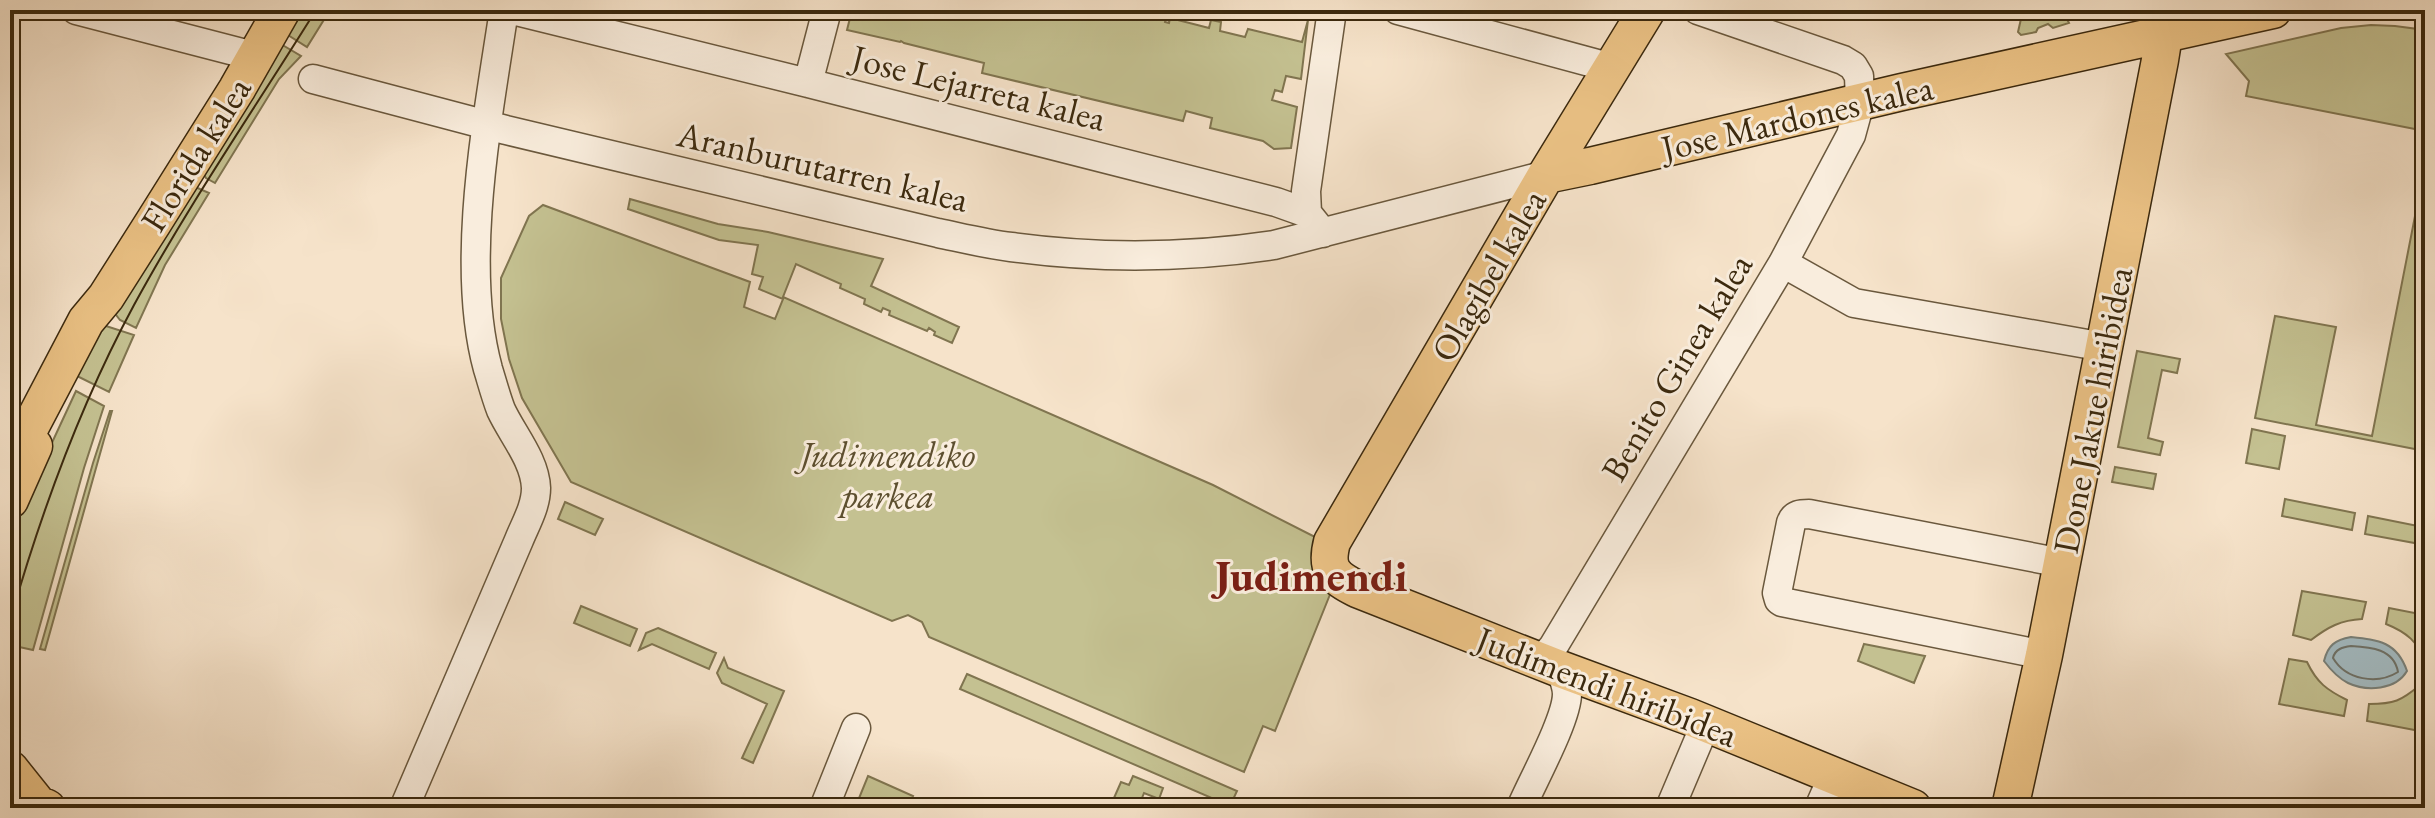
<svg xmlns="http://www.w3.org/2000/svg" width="2435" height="818" font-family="'EB Garamond',serif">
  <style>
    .green { fill: #c4c191; stroke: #807550; stroke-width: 2 }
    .water { fill: #a3bbc2; stroke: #79817a; stroke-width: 2 }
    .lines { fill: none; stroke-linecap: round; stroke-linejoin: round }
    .shore { stroke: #6f7268; stroke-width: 2 }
    .minor-casing { stroke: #6a583d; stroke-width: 31 }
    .major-casing { stroke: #3b290e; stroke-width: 39 }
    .minor { stroke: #f9eddd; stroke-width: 28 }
    .major { stroke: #ebc285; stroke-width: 36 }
    .tram { stroke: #3b290e; stroke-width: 2 }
    .labels { text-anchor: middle; stroke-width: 6; stroke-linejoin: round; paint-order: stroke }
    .street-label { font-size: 36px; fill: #3b290e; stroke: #f9eddd }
    .park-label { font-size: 36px; font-style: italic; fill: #5d4f2f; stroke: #f9eddd }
    .district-label { font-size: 44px; font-weight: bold; fill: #7a1f14; stroke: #f9eddd }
  </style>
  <rect width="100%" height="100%" fill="#f6e3ca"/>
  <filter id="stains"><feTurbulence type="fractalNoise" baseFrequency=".0025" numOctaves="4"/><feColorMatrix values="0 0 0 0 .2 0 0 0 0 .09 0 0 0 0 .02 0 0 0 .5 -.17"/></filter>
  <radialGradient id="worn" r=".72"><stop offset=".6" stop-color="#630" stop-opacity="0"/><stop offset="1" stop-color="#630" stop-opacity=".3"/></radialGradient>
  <path class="green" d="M 293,10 L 330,10 L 307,47 L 280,30 Z
    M 852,10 L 1129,10 L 1139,12 L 1140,10 L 1155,10 L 1155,14 L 1166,17 L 1165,22 L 1169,23 L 1170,18 L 1209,28 L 1211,20 L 1221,22 L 1220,31 L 1245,37 L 1248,29 L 1302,42 L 1308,20 L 1301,79 L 1286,76 L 1282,92 L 1275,90 L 1272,100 L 1297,107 L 1291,148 L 1274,149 L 1263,141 L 1210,128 L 1212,118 L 1186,111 L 1183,121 L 982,73 L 984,63 L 904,43 L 901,41 L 900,42 L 847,30 Z
    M 2023,10 L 2036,10 L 2048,14 L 2052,10 L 2062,10 L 2069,23 L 2053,28 L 2048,24 L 2038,28 L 2036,32 L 2021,35 L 2018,32 Z
    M 2371,25 L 2395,26 L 2425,30 L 2425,131 L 2246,96 L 2249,81 L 2226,54 L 2341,28 Z
    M 274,40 L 301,56 L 279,79 L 215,183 L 206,178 L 202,171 Z
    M 2425,165 L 2425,451 L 2255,418 L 2275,316 L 2336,327 L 2316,425 L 2372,436 Z
    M 193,186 L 209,193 L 165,265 L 136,328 L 120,320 L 113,311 Z
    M 630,199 L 718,224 L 768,232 L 883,259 L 871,286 L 959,327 L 952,343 L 934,335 L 935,332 L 929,328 L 927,331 L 889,315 L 890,311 L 883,308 L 881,312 L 864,304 L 865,299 L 840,288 L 841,284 L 796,264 L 783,297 L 1213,485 L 1319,539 L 1333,587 L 1275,731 L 1263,726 L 1244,772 L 929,637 L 922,622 L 908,615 L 892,621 L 571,482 L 522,398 L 509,359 L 501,319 L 501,278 L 529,216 L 543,205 L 750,282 L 744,307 L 775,319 L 783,299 L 759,289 L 763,277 L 752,274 L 758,245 L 719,240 L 628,209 Z
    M 106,326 L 134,335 L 109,392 L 75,375 L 102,328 Z
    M 2137,351 L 2180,359 L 2177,373 L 2162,370 L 2148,438 L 2163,442 L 2160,455 L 2118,447 Z
    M 76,391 L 104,406 L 84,468 L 33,650 L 10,645 L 10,513 L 50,447 Z
    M 110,411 L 112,411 L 45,650 L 40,649 L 93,463 Z
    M 2252,429 L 2285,436 L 2279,469 L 2246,463 Z
    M 2115,467 L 2156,474 L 2153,489 L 2112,482 Z
    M 2285,499 L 2355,513 L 2352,530 L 2282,516 Z
    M 565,502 L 603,519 L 595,535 L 558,519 Z
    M 2368,516 L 2423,527 L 2420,544 L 2365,534 Z
    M 2302,591 L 2366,602 L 2362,619 C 2341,620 2328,627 2311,640 L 2293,635 Z
    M 581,606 L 637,629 L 630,646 L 574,623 Z
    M 2389,608 L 2425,615 L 2425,663 C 2419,642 2406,632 2386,624 Z
    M 658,628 L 716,653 L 709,669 L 652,644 L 639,650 L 646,633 Z
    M 1864,644 L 1925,656 L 1914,683 L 1858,661 Z
    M 724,658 L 728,668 L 784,691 L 753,763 L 742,758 L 767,704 L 722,683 L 717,673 Z
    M 2289,659 L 2307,662 C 2317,683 2327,690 2347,700 L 2344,716 L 2279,704 Z
    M 967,674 L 1237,791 L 1230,806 L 960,689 Z
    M 2420,685 L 2425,686 L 2425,732 L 2367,721 L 2369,704 C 2394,704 2401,701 2420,685 Z
    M 868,776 L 913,796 L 907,808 L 855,808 Z
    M 1133,776 L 1163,788 L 1159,799 L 1144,793 L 1138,808 L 1120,808 L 1123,801 L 1114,798 L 1121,782 L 1129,785 Z"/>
  <path class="water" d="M 2351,637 C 2379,640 2397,642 2407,671 C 2396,690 2367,692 2348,683 C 2338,678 2330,669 2324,661 C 2328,645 2335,640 2351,637 Z"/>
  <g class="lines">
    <path class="shore" d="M 2351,646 C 2371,647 2394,649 2398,672 C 2377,685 2346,680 2333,658 C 2335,649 2343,647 2351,646 Z"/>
    <g class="minor-casing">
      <path id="minor" d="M 76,10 L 242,53 L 254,58
        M 512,10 L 808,83 L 1276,202 L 1307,213 L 1323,233
        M 1398,10 L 1612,68
        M 313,79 L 506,130 L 938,233 C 962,238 986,244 1011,247 C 1099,259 1187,258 1274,245 L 1546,175
        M 808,83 L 827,10
        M 1307,213 L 1306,191 L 1332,10
        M 1783,263 L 1854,303 L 2104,347
        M 2044,655 L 1782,602 L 1779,600 L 1777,593 L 1791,523 C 1794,514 1801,514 1809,514 L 2062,563
        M 1540,662 L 1553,647 L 1783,263 L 1851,135 L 1860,102 L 1859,76 L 1853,66 L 1843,60 L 1698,10
        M 404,808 L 519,540 C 526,523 536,506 536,488 C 535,460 512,434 501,410 C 496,397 492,382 488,369 C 459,264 488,117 504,10
        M 824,808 L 856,728
        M 1521,808 C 1532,782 1567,719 1567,694 C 1567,685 1563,677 1560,669
        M 1670,808 L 1706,723
        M 1819,808 L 1834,774"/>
    </g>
    <g class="major-casing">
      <path id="major" d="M 1647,10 L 1546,175 L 1332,542 C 1325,569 1333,577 1357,589 L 1560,669 L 1690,717 L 1913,808
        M 1546,175 L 1590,166 L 1902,92 L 2273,10
        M 10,466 L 86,321 L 106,297 L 153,223 L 237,89 L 282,10
        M 10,500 L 34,446
        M 10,769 L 38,804 L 47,808
        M 2010,808 L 2044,655 L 2160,60 L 2168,10"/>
    </g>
    <use href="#minor" class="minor"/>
    <use href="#major" class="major"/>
    <path class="tram" d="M 10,621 C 41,512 80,405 134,305 C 189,204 255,108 316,10"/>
  </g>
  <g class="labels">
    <g class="street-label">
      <text transform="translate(979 87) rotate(14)" y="13">Jose Lejarreta kalea</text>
      <text transform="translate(1797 117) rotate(-13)" y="13">Jose Mardones kalea</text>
      <text transform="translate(195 154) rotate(-58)" y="13">Florida kalea</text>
      <text transform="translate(823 166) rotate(13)" y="13">Aranburutarren kalea</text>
      <text transform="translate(1488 275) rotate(-60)" y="13">Olagibel kalea</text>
      <text transform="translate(1676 367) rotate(-59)" y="13">Benito Ginea kalea</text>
      <text transform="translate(2092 410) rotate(-79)" y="13">Done Jakue hiribidea</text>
      <text transform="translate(1607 686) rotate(21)" y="13">Judimendi hiribidea</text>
    </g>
    <g class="park-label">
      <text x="888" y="467">Judimendiko<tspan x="888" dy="41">parkea</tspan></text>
    </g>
    <g class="district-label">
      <text x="1311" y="591">Judimendi</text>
    </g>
  </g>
  <rect width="2435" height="818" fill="none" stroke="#f6e3ca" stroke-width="40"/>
  <rect x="12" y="12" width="2411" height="794" fill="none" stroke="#3b290e" stroke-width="4"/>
  <rect x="20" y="20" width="2395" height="778" fill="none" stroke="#3b290e" stroke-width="2"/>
  <rect width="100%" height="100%" filter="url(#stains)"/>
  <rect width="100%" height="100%" fill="url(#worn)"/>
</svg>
